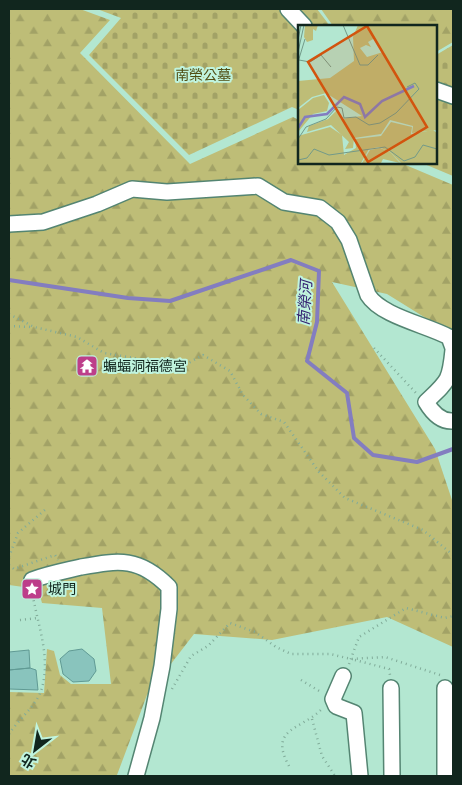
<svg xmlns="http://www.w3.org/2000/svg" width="462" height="785" font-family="'Public Sans','Noto Sans TC',sans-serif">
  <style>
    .forest { fill: url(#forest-firs) }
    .cemetery { fill: url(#cemetery-stones) }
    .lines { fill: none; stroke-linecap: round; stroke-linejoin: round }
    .stream { stroke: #837dc0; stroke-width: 4 }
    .building { fill: #89c4bd; stroke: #609a94 }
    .minor-casing { stroke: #548572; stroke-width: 18 }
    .path { stroke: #80ab99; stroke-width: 2.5; stroke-dasharray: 1 4; stroke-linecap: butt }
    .minor { stroke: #fff; stroke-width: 15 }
    .labels { text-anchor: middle; stroke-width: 4; stroke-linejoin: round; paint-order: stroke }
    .park-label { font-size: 14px; fill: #504d13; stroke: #c0f4de }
    .poi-label { font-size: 14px; fill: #11261e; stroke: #c0f4de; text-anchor: start }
    .water-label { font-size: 15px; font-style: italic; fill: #342271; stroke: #c0f4de }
    .inset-river { fill: none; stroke: #837dc0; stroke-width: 2.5 }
    .inset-road { fill: none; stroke: #729a89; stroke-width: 1 }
    .view { fill: #d2540e; fill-opacity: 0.15; stroke: #d2540e; stroke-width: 2.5 }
    .inset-edge { fill: none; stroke: #11261e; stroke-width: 2.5 }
  </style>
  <defs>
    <pattern id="forest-firs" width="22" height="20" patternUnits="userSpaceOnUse" patternTransform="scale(1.25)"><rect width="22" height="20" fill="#bebd77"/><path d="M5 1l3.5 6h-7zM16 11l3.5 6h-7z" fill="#a2a266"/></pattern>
    <pattern id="cemetery-stones" width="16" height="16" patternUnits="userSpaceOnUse" patternTransform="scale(1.25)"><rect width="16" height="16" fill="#bebd77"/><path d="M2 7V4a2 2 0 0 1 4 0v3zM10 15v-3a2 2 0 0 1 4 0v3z" fill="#a2a266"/></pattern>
  </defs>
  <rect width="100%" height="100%" fill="#b3e7d1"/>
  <path class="forest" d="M 9,9 L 80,9 L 110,20 L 80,53 L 190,164 L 293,117 L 299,120 L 300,162 L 401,163 L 453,185 L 453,335 L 387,294 L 332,282 L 435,449 L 453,503 L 453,647 L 387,617 L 272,640 L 194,634 L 147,695 L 117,775 L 9,776 L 9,692 L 44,693 L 47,649 L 54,651 L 60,675 L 71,684 L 111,684 L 102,608 L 42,603 L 38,589 L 9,585 Z
    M 321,9 L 453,9 L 453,42 L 436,52 L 436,26 L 333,26 Z"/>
  <path class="cemetery" d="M 97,9 L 317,9 L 330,26 L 300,26 L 299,110 L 292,107 L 189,155 L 89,55 L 121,18 Z
    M 453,45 L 453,176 L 422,163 L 436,162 L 436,55 Z"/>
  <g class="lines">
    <path class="stream" d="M 9,280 L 128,298 L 170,301 L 291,260 L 319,271 L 317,322 L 307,361 L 347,393 L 354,438 L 373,455 L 417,462 L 453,449"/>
  </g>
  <path class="building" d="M 82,649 L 94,659 L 96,671 L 89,681 L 73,682 L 63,674 L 60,659 L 69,651 Z
    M 29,650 L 30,668 L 9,670 L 9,652 Z
    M 30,668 L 36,670 L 38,690 L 9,689 L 9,670 Z"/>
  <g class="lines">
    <g class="minor-casing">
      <path id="minor" d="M 288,9 L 304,26
        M 436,90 L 453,96
        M 9,224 L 43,222 L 97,204 L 132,189 L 167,192 L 258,186 L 284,202 L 320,208 L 338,222 L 349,240 L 368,295 C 381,316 427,325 449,337 L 453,348
        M 453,350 C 450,381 448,381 426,402 C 432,412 440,422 453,421
        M 32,580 C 48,574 64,571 81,567 C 120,560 139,557 169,587 L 169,609 L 162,666 L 152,718 L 136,776
        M 343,676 L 333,699 L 336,706 L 354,713 L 360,776
        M 391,688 L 392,776
        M 445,688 L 445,776"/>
    </g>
    <path class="path" d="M 9,314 L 34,327 L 77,337 L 104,353 L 146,360 L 172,372 L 203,355 L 230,371 L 243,395 L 261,414 L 284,422 L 319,472 L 345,498 L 423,530 L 453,555
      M 9,326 L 32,327
      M 374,348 L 416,393
      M 9,557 L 18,533 L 46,509
      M 9,565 L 14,569 L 55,555 L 58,560
      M 20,620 L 38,618
      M 355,660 L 389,669 L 390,675
      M 349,664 L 359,637 L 406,608 L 445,618 L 453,616
      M 301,680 L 321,692
      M 172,689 L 191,656 L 208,646 L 230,623 L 255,632 L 276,647 L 291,654 L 330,654 L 351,659 L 385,657 L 440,675
      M 312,719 L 322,756 L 335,776
      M 9,734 C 18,720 35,707 41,691 C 52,658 37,624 32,591
      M 289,766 C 268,728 301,730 322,709"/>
    <use href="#minor" class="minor"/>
  </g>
  <defs>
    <g id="temple-square" transform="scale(1.125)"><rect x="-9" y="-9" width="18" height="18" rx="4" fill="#bd3e8a" stroke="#c0f4de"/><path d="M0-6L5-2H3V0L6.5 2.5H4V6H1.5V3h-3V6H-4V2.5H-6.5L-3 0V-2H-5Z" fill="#fff"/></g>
    <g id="sight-square" transform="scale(1.125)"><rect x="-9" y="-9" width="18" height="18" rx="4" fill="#bd3e8a" stroke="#c0f4de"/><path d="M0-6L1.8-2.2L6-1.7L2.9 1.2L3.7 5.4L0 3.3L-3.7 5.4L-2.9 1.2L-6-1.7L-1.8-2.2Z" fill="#fff"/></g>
  </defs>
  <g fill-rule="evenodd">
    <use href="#temple-square" x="87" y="366"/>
    <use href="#sight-square" x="32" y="589"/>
  </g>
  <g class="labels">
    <g class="park-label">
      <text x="203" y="80">南榮公墓</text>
    </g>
    <g class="poi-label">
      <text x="103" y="371">蝙蝠洞福德宮</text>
      <text x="48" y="594">城門</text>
    </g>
    <g class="water-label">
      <text transform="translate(305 303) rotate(-86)" y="5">南榮河</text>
    </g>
  </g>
  <g transform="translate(298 25)">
    <rect width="139" height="139" fill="#b3e7d1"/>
    <path d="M 7,0 L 20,0 L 18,6 L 15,4 L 15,15 L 9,17 L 6,12 ZM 60,0 L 139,0 L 139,105 L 114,108 L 115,101 L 92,95 L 83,109 L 56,113 L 55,123 L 47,124 L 51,117 L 33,100 L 9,107 L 11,101 L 30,94 L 38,86 L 40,86 L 43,94 L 64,91 L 28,68 L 14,72 L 0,83 L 0,56 L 32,53 L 56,36 L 55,12 ZM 77,13 L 85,27 L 69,32 L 62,23 L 68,20 L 73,22 L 70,17 ZM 82,123 L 92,127 L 102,138 L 85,134 L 83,138 L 64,138 L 72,125 Z" fill="#bebd77" fill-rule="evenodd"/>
    <path d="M 26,70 L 31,78 L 29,86 L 15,89 L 0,107 L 0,85 L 15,73 ZM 93,97 L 114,102 L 113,109 L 135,105 L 139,108 L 139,138 L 103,138 L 92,127 L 81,122 L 71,124 L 63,138 L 0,138 L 0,111 L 32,102 L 44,110 L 46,130 L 58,123 L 57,114 L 83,111 Z" fill="#bebd77"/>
    <path class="inset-river" d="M 0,103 L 7,92 L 29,89 L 46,72 L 62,79 L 67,92 L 84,76 L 116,61"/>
    <path class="inset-road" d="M 45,0 L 62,40 L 70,40 L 80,30M 0,15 L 3,0M 0,27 L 6,0M 1,35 L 12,37 L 23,30 L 33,42M 0,37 L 7,14M 109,62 L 117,58 L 121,64M 0,114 L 8,102 L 28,94 L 39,82 L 44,83 L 46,93 L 58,92 L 71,100 L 82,98 L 98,88 L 121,64M 0,135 L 9,133 L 16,124 L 31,130 L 87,122 L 106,136 L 117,132 L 125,120 L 139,124"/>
    <path class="view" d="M 69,1 L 129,102 L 70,137 L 10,37 Z"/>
    <rect width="139" height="139" class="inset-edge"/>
  </g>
  <rect width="462" height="785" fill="none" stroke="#11261e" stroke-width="20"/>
  <g transform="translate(35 750) rotate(211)" stroke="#c0f4de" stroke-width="4" paint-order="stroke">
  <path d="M0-4L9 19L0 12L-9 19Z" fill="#11261e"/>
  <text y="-8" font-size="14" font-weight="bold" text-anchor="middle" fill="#11261e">北</text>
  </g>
</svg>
